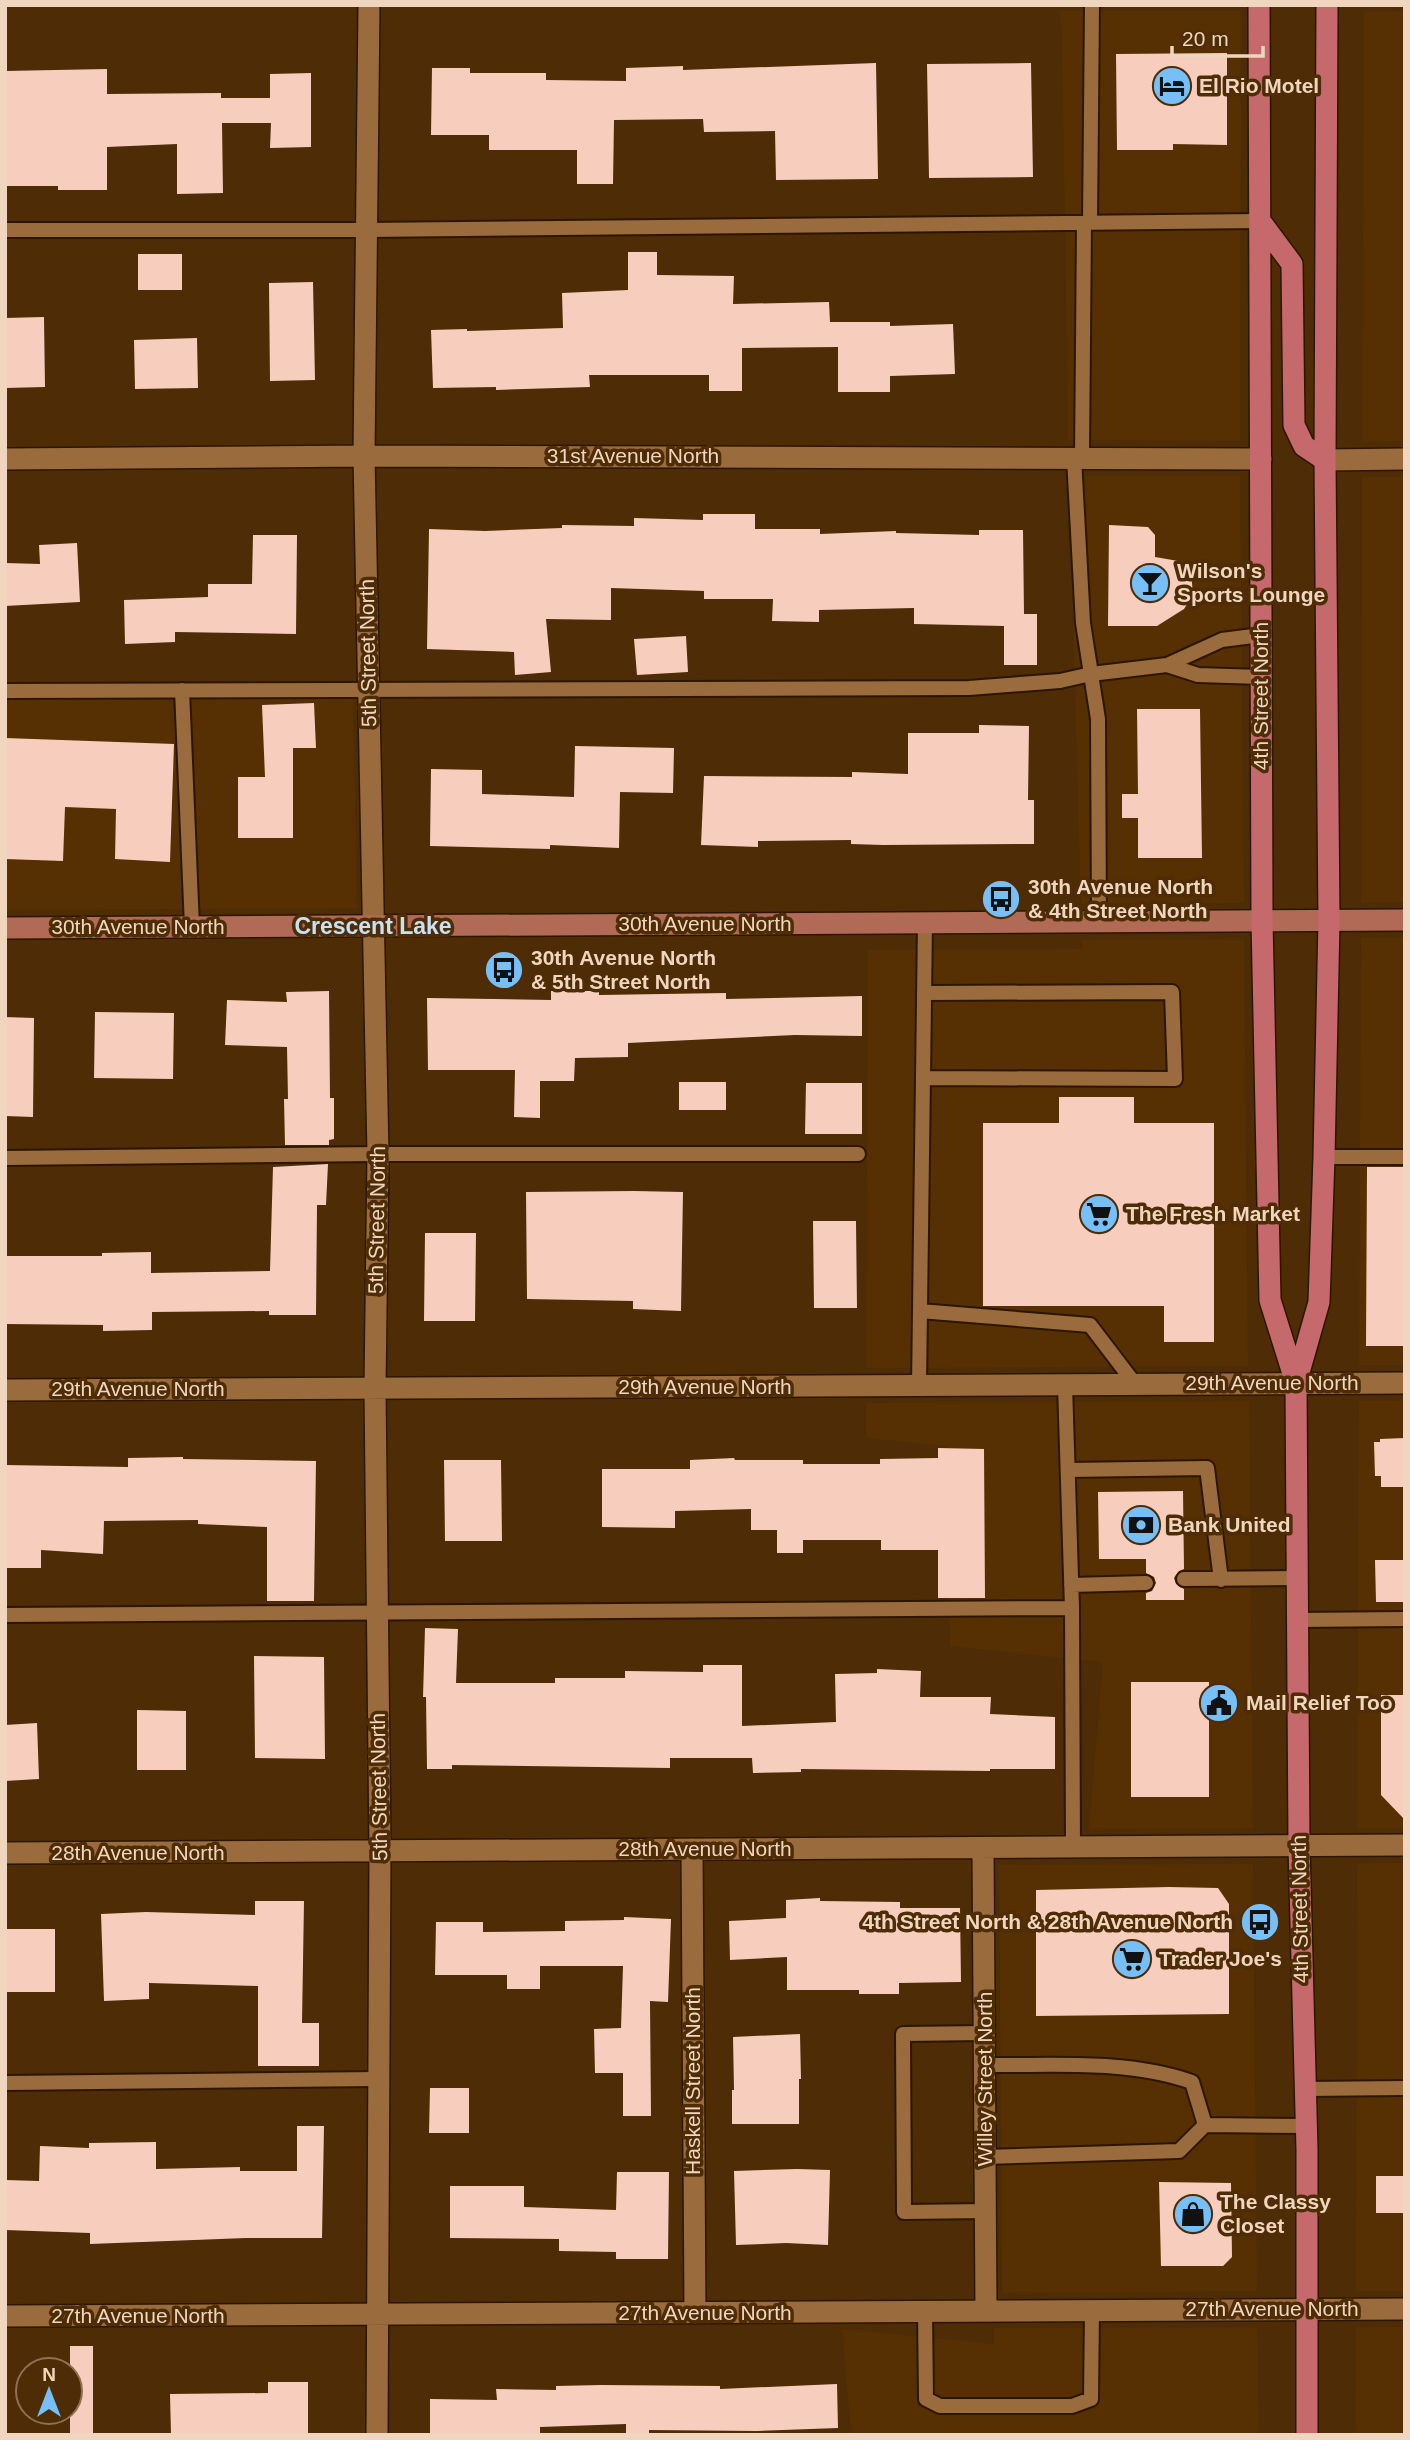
<svg xmlns="http://www.w3.org/2000/svg" width="1410" height="2440" font-family="Helvetica,sans-serif">
  <style>
    .built { fill: #563003 }
    .building { fill: #f7cebd }
    .lines { fill: none; stroke-linecap: round; stroke-linejoin: round }
    .lane-casing { stroke: #2d1600; stroke-width: 18 }
    .street-casing { stroke: #2d1600; stroke-width: 24 }
    .secondary-casing { stroke: #2d1600; stroke-width: 24 }
    .primary-casing { stroke: #2d1600; stroke-width: 24 }
    .lane { stroke: #9a6b3d; stroke-width: 14 }
    .street { stroke: #9a6b3d; stroke-width: 21 }
    .secondary { stroke: #b06a55; stroke-width: 21 }
    .primary { stroke: #c5696d; stroke-width: 21 }
    .labels { text-anchor: middle; stroke-width: 7; stroke-linejoin: round; paint-order: stroke }
    .poi-label { font-size: 21px; font-weight: bold; fill: #f1d6bf; stroke: #4d2c06; text-anchor: start }
    .street-label { font-size: 21px; fill: #f1d6bf; stroke: #4d2c06 }
    .neighbourhood-label { font-size: 23px; font-weight: bold; fill: #c7e1f6; stroke: #4d2c06 }
  </style>
  <rect width="100%" height="100%" fill="#4d2c06"/>
  <path class="built" d="M 1059,11 L 1241,11 L 1240,441 L 1068,440 L 1062,29 Z
    M 1405,11 L 1405,441 L 1362,442 L 1364,12 Z
    M 1069,476 L 1240,476 L 1244,903 L 1081,904 Z
    M 1362,477 L 1405,477 L 1405,902 L 1361,903 Z
    M 353,684 L 357,908 L 5,910 L 5,694 Z
    M 1361,938 L 1405,938 L 1405,1365 L 1359,1365 Z
    M 1244,939 L 1248,1366 L 866,1368 L 868,950 L 1082,949 L 1082,940 Z
    M 1249,1401 L 1253,1828 L 1089,1829 L 1103,1662 L 950,1646 L 947,1446 L 866,1438 L 866,1403 Z
    M 1359,1401 L 1405,1401 L 1405,1828 L 1357,1828 Z
    M 1357,1863 L 1405,1863 L 1405,2291 L 1356,2291 Z
    M 1253,1864 L 1257,2291 L 1002,2293 L 999,1865 Z
    M 1257,2327 L 1259,2435 L 851,2435 L 842,2329 L 994,2344 L 994,2328 Z
    M 1356,2327 L 1405,2327 L 1405,2435 L 1355,2435 Z"/>
  <path class="building" d="M 1227,53 L 1227,145 L 1173,144 L 1173,150 L 1117,150 L 1116,54 Z
    M 876,63 L 878,179 L 776,180 L 775,131 L 704,132 L 703,119 L 614,120 L 613,184 L 577,184 L 577,150 L 489,150 L 489,135 L 431,135 L 432,68 L 470,68 L 470,73 L 546,73 L 546,80 L 626,81 L 626,68 L 683,66 L 683,70 Z
    M 1031,63 L 1033,177 L 929,178 L 927,64 Z
    M 107,69 L 107,94 L 221,93 L 221,98 L 270,98 L 270,74 L 311,73 L 311,147 L 270,148 L 271,123 L 222,123 L 223,193 L 177,194 L 177,144 L 107,147 L 107,190 L 58,190 L 58,186 L 6,186 L 5,71 Z
    M 628,252 L 657,252 L 657,275 L 734,276 L 733,304 L 829,302 L 830,322 L 890,322 L 890,326 L 953,324 L 955,374 L 890,376 L 890,392 L 838,392 L 838,347 L 742,348 L 742,391 L 709,391 L 709,375 L 589,375 L 590,387 L 496,390 L 496,387 L 433,388 L 431,330 L 467,329 L 467,331 L 563,328 L 562,293 L 628,290 Z
    M 138,254 L 182,254 L 182,290 L 138,290 Z
    M 313,282 L 315,380 L 270,381 L 269,283 Z
    M 44,317 L 45,387 L 5,388 L 5,318 Z
    M 197,338 L 198,388 L 135,389 L 134,340 Z
    M 703,514 L 755,514 L 755,529 L 820,529 L 820,534 L 896,531 L 896,533 L 979,535 L 979,530 L 1023,530 L 1024,614 L 1037,614 L 1037,665 L 1004,665 L 1004,626 L 914,624 L 914,608 L 819,610 L 819,622 L 772,621 L 773,599 L 704,599 L 704,591 L 611,588 L 611,620 L 546,619 L 551,672 L 515,675 L 514,652 L 427,649 L 429,529 L 485,531 L 562,528 L 562,525 L 634,526 L 634,518 L 703,520 Z
    M 1109,525 L 1148,527 L 1155,535 L 1155,557 L 1184,562 L 1191,571 L 1193,595 L 1184,609 L 1157,626 L 1108,626 Z
    M 253,535 L 297,535 L 296,634 L 175,632 L 175,642 L 125,644 L 124,600 L 208,597 L 208,584 L 252,584 Z
    M 77,543 L 80,602 L 5,606 L 5,563 L 40,564 L 39,545 Z
    M 686,636 L 688,672 L 637,675 L 634,639 Z
    M 314,703 L 316,748 L 293,748 L 293,838 L 238,838 L 238,777 L 265,777 L 262,705 Z
    M 1137,709 L 1200,709 L 1202,858 L 1138,858 L 1138,818 L 1122,818 L 1122,794 L 1138,794 Z
    M 979,725 L 1029,726 L 1028,800 L 1034,800 L 1034,844 L 883,845 L 851,844 L 851,840 L 758,841 L 758,847 L 701,845 L 704,776 L 852,777 L 852,772 L 908,774 L 908,733 L 979,733 Z
    M 5,738 L 174,744 L 170,862 L 115,859 L 116,809 L 65,807 L 63,861 L 5,859 Z
    M 575,746 L 674,748 L 673,793 L 620,792 L 619,848 L 550,845 L 550,849 L 430,846 L 431,769 L 482,770 L 482,794 L 574,797 Z
    M 329,991 L 330,1098 L 334,1098 L 334,1139 L 329,1140 L 329,1145 L 285,1145 L 284,1099 L 288,1099 L 287,1047 L 225,1045 L 227,1000 L 287,1002 L 286,992 Z
    M 551,991 L 599,991 L 599,995 L 726,993 L 726,999 L 862,996 L 862,1036 L 795,1035 L 628,1043 L 628,1057 L 575,1058 L 574,1081 L 540,1081 L 540,1118 L 514,1117 L 515,1070 L 428,1070 L 427,998 L 551,1000 Z
    M 95,1012 L 174,1013 L 173,1079 L 94,1078 Z
    M 5,1017 L 34,1018 L 33,1117 L 5,1116 Z
    M 679,1082 L 726,1082 L 726,1110 L 679,1110 Z
    M 806,1083 L 862,1083 L 862,1134 L 805,1134 Z
    M 1059,1097 L 1134,1097 L 1134,1123 L 1214,1123 L 1214,1342 L 1164,1342 L 1164,1306 L 983,1306 L 983,1123 L 1059,1123 Z
    M 328,1164 L 326,1205 L 317,1205 L 316,1315 L 269,1315 L 269,1311 L 152,1312 L 152,1330 L 103,1331 L 103,1325 L 5,1324 L 5,1256 L 102,1256 L 102,1253 L 151,1252 L 151,1273 L 270,1271 L 273,1167 Z
    M 1367,1167 L 1405,1167 L 1405,1346 L 1366,1346 Z
    M 634,1191 L 683,1192 L 681,1311 L 633,1309 L 633,1301 L 527,1299 L 526,1192 Z
    M 813,1221 L 856,1221 L 857,1308 L 814,1308 Z
    M 425,1233 L 476,1233 L 475,1321 L 424,1321 Z
    M 1405,1438 L 1405,1487 L 1381,1487 L 1381,1476 L 1375,1476 L 1374,1442 L 1380,1442 L 1380,1439 Z
    M 938,1448 L 984,1449 L 985,1598 L 938,1598 L 938,1550 L 881,1550 L 881,1540 L 803,1540 L 803,1553 L 777,1553 L 777,1530 L 751,1530 L 751,1509 L 675,1511 L 675,1528 L 602,1527 L 602,1469 L 690,1469 L 690,1460 L 734,1458 L 735,1460 L 803,1460 L 803,1464 L 880,1464 L 880,1459 L 938,1458 Z
    M 183,1457 L 183,1459 L 316,1461 L 314,1601 L 267,1601 L 267,1527 L 198,1524 L 198,1520 L 104,1521 L 103,1554 L 41,1550 L 41,1568 L 5,1568 L 5,1465 L 128,1467 L 128,1458 Z
    M 444,1460 L 501,1460 L 502,1541 L 445,1541 Z
    M 1183,1491 L 1184,1569 L 1179,1571 L 1174,1578 L 1176,1584 L 1184,1589 L 1184,1600 L 1146,1600 L 1146,1593 L 1152,1591 L 1156,1583 L 1154,1577 L 1146,1573 L 1146,1559 L 1099,1559 L 1098,1492 Z
    M 1375,1560 L 1405,1560 L 1405,1602 L 1376,1602 Z
    M 425,1628 L 458,1629 L 456,1683 L 555,1683 L 555,1678 L 625,1678 L 625,1671 L 703,1672 L 703,1665 L 742,1665 L 742,1726 L 836,1722 L 835,1674 L 877,1673 L 877,1669 L 921,1671 L 920,1697 L 991,1697 L 990,1714 L 1055,1717 L 1055,1769 L 990,1769 L 990,1771 L 801,1769 L 801,1772 L 753,1773 L 752,1758 L 670,1758 L 670,1768 L 452,1765 L 452,1769 L 427,1769 L 426,1697 L 423,1697 Z
    M 254,1656 L 324,1657 L 325,1759 L 255,1758 Z
    M 1131,1682 L 1209,1682 L 1209,1797 L 1131,1797 Z
    M 1381,1695 L 1405,1695 L 1405,1820 L 1381,1795 Z
    M 137,1710 L 186,1711 L 186,1770 L 137,1770 Z
    M 37,1723 L 39,1779 L 5,1781 L 5,1725 Z
    M 1169,1887 L 1218,1888 L 1229,1904 L 1229,2014 L 1036,2016 L 1036,1890 Z
    M 820,1898 L 820,1901 L 900,1902 L 900,1908 L 960,1908 L 961,1982 L 899,1983 L 899,1994 L 859,1994 L 859,1990 L 787,1990 L 787,1957 L 730,1960 L 729,1921 L 786,1918 L 786,1900 Z
    M 255,1901 L 304,1901 L 302,2023 L 319,2023 L 319,2066 L 258,2066 L 258,1986 L 149,1983 L 149,1999 L 104,2001 L 101,1914 L 146,1912 L 255,1915 Z
    M 624,1917 L 671,1919 L 668,2002 L 650,2001 L 651,2116 L 623,2116 L 623,2073 L 595,2073 L 594,2029 L 621,2028 L 623,1966 L 540,1966 L 540,1989 L 507,1989 L 507,1975 L 435,1975 L 436,1922 L 483,1922 L 483,1932 L 565,1931 L 565,1921 L 624,1920 Z
    M 5,1929 L 55,1929 L 55,1992 L 5,1992 Z
    M 800,2034 L 801,2079 L 799,2079 L 799,2124 L 732,2124 L 732,2090 L 734,2090 L 733,2037 Z
    M 430,2088 L 469,2088 L 469,2133 L 429,2133 Z
    M 297,2126 L 324,2126 L 322,2238 L 246,2238 L 90,2244 L 90,2233 L 5,2230 L 5,2180 L 39,2181 L 40,2146 L 89,2148 L 89,2143 L 156,2142 L 156,2169 L 240,2167 L 240,2171 L 297,2171 Z
    M 797,2169 L 830,2170 L 828,2245 L 786,2243 L 736,2245 L 734,2171 Z
    M 617,2172 L 669,2172 L 668,2259 L 616,2259 L 616,2252 L 559,2251 L 559,2239 L 450,2238 L 450,2186 L 524,2186 L 524,2207 L 616,2210 Z
    M 1376,2176 L 1405,2176 L 1405,2213 L 1376,2213 Z
    M 1159,2182 L 1231,2183 L 1232,2257 L 1223,2266 L 1161,2266 Z
    M 70,2346 L 93,2346 L 93,2435 L 70,2435 Z
    M 268,2382 L 308,2382 L 308,2435 L 171,2435 L 170,2394 L 268,2393 Z
    M 837,2384 L 838,2428 L 757,2431 L 649,2430 L 649,2435 L 626,2435 L 626,2424 L 540,2427 L 540,2435 L 430,2435 L 430,2399 L 497,2400 L 496,2389 L 556,2390 L 556,2386 L 601,2385 L 720,2386 L 720,2389 Z"/>
  <g class="lines">
    <g class="lane-casing">
      <path id="lane" d="M 1090,223 L 1092,5
        M 5,230 L 367,230 L 1260,221
        M 1074,458 L 1083,623 L 1098,719 L 1099,922
        M 1082,458 L 1084,223
        M 1167,665 L 1198,675 L 1261,677
        M 182,690 L 192,927
        M 5,691 L 969,688 L 1060,681 L 1091,674 L 1167,665 L 1222,640 L 1261,635
        M 923,1078 L 1175,1079 L 1172,992 L 924,993
        M 1324,1157 L 1405,1157
        M 5,1158 L 378,1154 L 858,1154
        M 920,1311 L 1090,1325 L 1135,1384
        M 1065,1385 L 1072,1608
        M 919,1386 L 925,923
        M 1068,1470 L 1207,1468 L 1221,1580
        M 1184,1579 L 1297,1578
        M 1071,1585 L 1146,1583
        M 5,1615 L 1072,1608 L 1073,1847
        M 1297,1620 L 1405,1619
        M 985,2033 L 903,2034 L 904,2212 L 986,2211
        M 985,2065 C 1053,2066 1127,2059 1192,2082 L 1205,2125 L 1306,2126
        M 5,2083 L 379,2079
        M 1305,2089 L 1405,2088
        M 985,2157 L 1179,2151 L 1205,2125
        M 925,2311 L 926,2399 L 940,2406 L 1072,2406 L 1091,2399 L 1092,2310"/>
    </g>
    <g class="street-casing">
      <path id="street" d="M 369,5 L 364,456 L 378,1154 L 375,1388 L 380,1851 L 377,2435
        M 5,459 L 364,456 L 1261,459
        M 1325,460 L 1405,459
        M 5,1390 L 1405,1383
        M 983,1848 L 986,2311
        M 692,1849 L 695,2313
        M 5,1853 L 1405,1845
        M 5,2316 L 1405,2309"/>
    </g>
    <g class="secondary-casing">
      <path id="secondary" d="M 5,928 L 1405,920"/>
    </g>
    <g class="primary-casing">
      <path id="primary" d="M 1259,5 L 1262,921 L 1270,1300 L 1296,1383 L 1299,1846 L 1307,2150 L 1307,2435
        M 1260,221 L 1292,264 L 1294,425 L 1304,446 L 1325,460
        M 1296,1383 L 1319,1302 L 1324,1157 L 1329,921 L 1325,460 L 1327,5"/>
    </g>
    <use href="#lane" class="lane"/>
    <use href="#street" class="street"/>
    <use href="#secondary" class="secondary"/>
    <use href="#primary" class="primary"/>
  </g>
  <defs>
    <g id="hotel-disc" transform="scale(2.0125)"><circle r="9.5" fill="#77bff7" stroke="#4d2c06"/><path d="M-6-4.5h1.5V1H6V5H4.5V3h-9V5H-6ZM-4 0a1.8 1.8 0 1 1 3.6 0ZM.5 0V-2.5h3Q6-2.5 6 0Z" fill="#111"/></g>
    <g id="bar-disc" transform="scale(2.0125)"><circle r="9.5" fill="#77bff7" stroke="#4d2c06"/><path d="M-6-5H6L.8 .8V4.5H3.5V6h-7V4.5H-.8V.8Z" fill="#111"/></g>
    <g id="bus-disc" transform="scale(2.0125)"><circle r="9.5" fill="#77bff7" stroke="#4d2c06"/><path d="M-5-6H5V4H4V6H2V4H-2V6H-4V4H-5ZM-3.5-4V0h7V-4ZM-3.5 1.2v1.5H-2V1.2ZM2 1.2v1.5H3.5V1.2Z" fill="#111"/></g>
    <g id="supermarket-disc" transform="scale(2.0125)"><circle r="9.5" fill="#77bff7" stroke="#4d2c06"/><path d="M-6-5.5h2.5l.6 2H6L4.5 2H-2.5L-4.4-4H-6ZM-1.5 3.2a1.3 1.3 0 1 0 .1 0ZM3 3.2a1.3 1.3 0 1 0 .1 0Z" fill="#111"/></g>
    <g id="bank-disc" transform="scale(2.0125)"><circle r="9.5" fill="#77bff7" stroke="#4d2c06"/><path d="M-6-4H6V4H-6ZM0-2.3a2.3 2.3 0 1 0 0 4.6a2.3 2.3 0 1 0 0-4.6Z" fill="#111"/></g>
    <g id="civic-disc" transform="scale(2.0125)"><circle r="9.5" fill="#77bff7" stroke="#4d2c06"/><path d="M-.6-6.5H3V-4.5H.6V-3L4-1V1h2V6H-6V1h2V-1L-.6-3ZM-1.2 2.5V6h2.4V2.5Z" fill="#111"/></g>
    <g id="shop-disc" transform="scale(2.0125)"><circle r="9.5" fill="#77bff7" stroke="#4d2c06"/><path d="M-5-2.5h2.3a2.7 3.5 0 0 1 5.4 0H5L5.5 6h-11ZM-1.5-2.5h3a1.5 2.3 0 0 0-3 0Z" fill="#111"/></g>
  </defs>
  <g fill-rule="evenodd">
    <use href="#hotel-disc" x="1172" y="86"/>
    <use href="#bar-disc" x="1150" y="583"/>
    <use href="#bus-disc" x="1001" y="899"/>
    <use href="#bus-disc" x="504" y="970"/>
    <use href="#supermarket-disc" x="1099" y="1214"/>
    <use href="#bank-disc" x="1141" y="1525"/>
    <use href="#civic-disc" x="1219" y="1703"/>
    <use href="#bus-disc" x="1260" y="1922"/>
    <use href="#supermarket-disc" x="1132" y="1959"/>
    <use href="#shop-disc" x="1193" y="2214"/>
  </g>
  <g class="labels">
    <g class="poi-label">
      <text x="1199" y="93">El Rio Motel</text>
      <text x="1177" y="578">Wilson's<tspan x="1177" dy="24">Sports Lounge</tspan></text>
      <text x="1028" y="894">30th Avenue North<tspan x="1028" dy="24">&amp; 4th Street North</tspan></text>
      <text x="531" y="965">30th Avenue North<tspan x="531" dy="24">&amp; 5th Street North</tspan></text>
      <text x="1126" y="1221">The Fresh Market</text>
      <text x="1168" y="1532">Bank United</text>
      <text x="1246" y="1710">Mail Relief Too</text>
      <text x="1233" y="1929" text-anchor="end">4th Street North &amp; 28th Avenue North</text>
      <text x="1159" y="1966">Trader Joe's</text>
      <text x="1220" y="2209">The Classy<tspan x="1220" dy="24">Closet</tspan></text>
    </g>
    <g class="street-label">
      <text x="633" y="463">31st Avenue North</text>
      <text transform="translate(368 653) rotate(-91)" y="7">5th Street North</text>
      <text transform="translate(1261 696) rotate(-90)" y="7">4th Street North</text>
      <text x="705" y="931">30th Avenue North</text>
      <text x="138" y="934">30th Avenue North</text>
      <text transform="translate(377 1220) rotate(-89)" y="7">5th Street North</text>
      <text x="1272" y="1390">29th Avenue North</text>
      <text x="705" y="1394">29th Avenue North</text>
      <text x="138" y="1396">29th Avenue North</text>
      <text transform="translate(379 1787) rotate(-91)" y="7">5th Street North</text>
      <text x="705" y="1856">28th Avenue North</text>
      <text x="138" y="1860">28th Avenue North</text>
      <text transform="translate(1300 1909) rotate(-91)" y="7">4th Street North</text>
      <text transform="translate(985 2079) rotate(-90)" y="7">Willey Street North</text>
      <text transform="translate(693 2081) rotate(-90)" y="7">Haskell Street North</text>
      <text x="1272" y="2316">27th Avenue North</text>
      <text x="705" y="2320">27th Avenue North</text>
      <text x="138" y="2323">27th Avenue North</text>
    </g>
    <g class="neighbourhood-label">
      <text x="373" y="934">Crescent Lake</text>
    </g>
  </g>
  <rect width="1410" height="2440" fill="none" stroke="#f1d6bf" stroke-width="14"/>
  <g transform="translate(49 2391)"><circle r="33" fill="#4d2c06" stroke="#8f7050" stroke-width="2"/>
  <path d="M0-5L12 26L0 18L-12 26Z" fill="#77bff7"/>
  <text y="-10" font-size="19" font-weight="bold" text-anchor="middle" fill="#f1d6bf">N</text>
  </g>
  <path d="M1172 46v10h91v-10" fill="none" stroke="#f1d6bf" stroke-width="3.5"/>
  <text x="1182" y="46" font-size="21" fill="#f1d6bf" stroke="#4d2c06" stroke-width="5" paint-order="stroke">20 m</text>
</svg>
